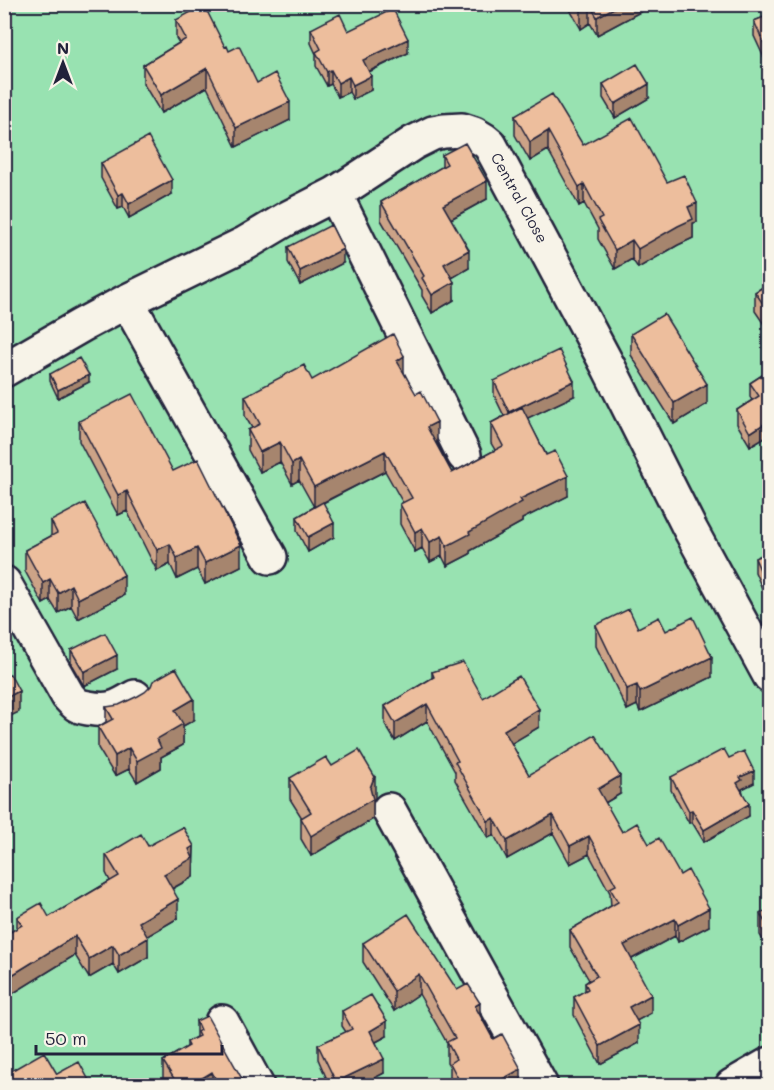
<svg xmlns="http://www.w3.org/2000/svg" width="774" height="1090" font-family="Mali,sans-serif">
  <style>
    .green { fill: #98e2b1; stroke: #5d8276; stroke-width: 1.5 }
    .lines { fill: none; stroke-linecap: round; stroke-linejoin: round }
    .minor-casing { stroke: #22223b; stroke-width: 38 }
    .minor { stroke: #f7f3e8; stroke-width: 33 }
    .wall { fill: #cca387; stroke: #22223b; stroke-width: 1.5 }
    .shaded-wall { fill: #a6856e; stroke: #22223b; stroke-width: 1.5 }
    .building { fill: #edbe9d; stroke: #22223b; stroke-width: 1.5 }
    .labels { text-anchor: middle; stroke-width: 5; stroke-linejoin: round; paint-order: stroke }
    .street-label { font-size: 15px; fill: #22223b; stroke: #f7f3e8 }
  </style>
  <rect width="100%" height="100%" fill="#f5e8d9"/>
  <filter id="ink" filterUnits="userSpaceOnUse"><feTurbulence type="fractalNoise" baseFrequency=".0167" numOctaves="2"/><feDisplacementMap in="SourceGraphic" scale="12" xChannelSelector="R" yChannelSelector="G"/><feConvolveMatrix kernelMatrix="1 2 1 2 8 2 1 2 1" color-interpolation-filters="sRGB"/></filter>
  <g filter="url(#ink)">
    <path class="green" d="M 5,5 L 769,5 L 769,1085 L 5,1085 Z"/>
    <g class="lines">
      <g class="minor-casing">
        <path id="minor" d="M 335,194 L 464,455
          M 127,301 L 270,557
          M 4,370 L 82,325 L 127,301 L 246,243 L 288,218 L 335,194 L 413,143 L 433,133 L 444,131 L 462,130 L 474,134 L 484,140 L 490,145 L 497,158 L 609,368 L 690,529 L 770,676
          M 4,583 L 68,696 C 76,705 77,706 88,708 C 110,712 117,708 135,697
          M 389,810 L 541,1086
          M 222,1022 L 257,1086
          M 732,1086 L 770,1064"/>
      </g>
      <use href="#minor" class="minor"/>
    </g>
    <path class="wall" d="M 570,4 L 655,4 L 597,35 L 590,23 L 581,29 L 570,10 Z
      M 770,4 L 766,62 L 754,36 L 754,21 L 765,17 L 765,6 Z
      M 176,20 L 225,47 L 290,120 L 236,147 L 207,87 L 161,113 L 143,83 L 143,65 L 179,43 L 176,38 Z
      M 311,29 L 348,31 L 408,53 L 369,72 L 371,90 L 353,99 L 349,92 L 338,97 L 331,84 L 327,86 L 316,66 L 316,54 L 311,43 Z
      M 603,84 L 649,98 L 615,118 L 603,98 Z
      M 515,116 L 667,182 L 697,222 L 693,223 L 693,238 L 678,245 L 638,268 L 632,259 L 615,269 L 598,239 L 598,229 L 584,203 L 579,206 L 548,150 L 530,161 L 515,135 Z
      M 442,155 L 487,199 L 451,219 L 469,268 L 452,278 L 454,300 L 432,313 L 422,296 L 422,290 L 381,220 L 381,202 L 442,167 Z
      M 101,163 L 172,194 L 129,218 L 123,207 L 118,209 L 101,178 Z
      M 288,247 L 343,263 L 300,285 L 288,262 Z
      M 770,265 L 770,333 L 755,311 L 755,292 L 767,284 L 767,266 Z
      M 631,334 L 707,404 L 674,424 L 631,355 Z
      M 770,370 L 770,434 L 750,446 L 737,424 L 737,410 L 752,400 L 750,397 L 750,383 Z
      M 404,373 L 437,442 L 436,442 L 452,473 L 495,450 L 491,443 L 491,423 L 504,416 L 494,395 L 494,381 L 574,396 L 527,418 L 568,496 L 522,519 L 522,522 L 470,551 L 470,554 L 447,566 L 442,556 L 430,562 L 422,548 L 415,552 L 400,524 L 400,504 L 403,503 L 385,471 L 323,503 L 334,537 L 308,552 L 297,531 L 297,517 L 314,507 L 299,480 L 292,484 L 280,462 L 260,472 L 248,450 L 248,430 L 252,428 L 245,416 L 245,396 L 312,380 Z
      M 50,374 L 89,382 L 58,398 L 50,381 Z
      M 79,421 L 173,471 L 241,566 L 205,584 L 197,569 L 177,579 L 170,564 L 157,571 L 127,511 L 118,515 L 79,441 Z
      M 51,521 L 124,595 L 78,619 L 71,606 L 58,613 L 50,600 L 43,604 L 25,571 L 25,550 L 51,536 Z
      M 770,551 L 770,590 L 764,593 L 755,572 L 755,558 Z
      M 596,625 L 638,628 L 666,631 L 712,677 L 640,712 L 637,705 L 627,710 L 596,646 Z
      M 71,650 L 117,669 L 84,686 L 71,664 Z
      M 432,672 L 539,727 L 511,743 L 529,775 L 620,794 L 605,803 L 622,832 L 649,844 L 709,926 L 678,942 L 675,936 L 632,959 L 651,1013 L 636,1021 L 639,1043 L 600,1064 L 574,1015 L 574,997 L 585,991 L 585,983 L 589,980 L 570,947 L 570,930 L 611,906 L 610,893 L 589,854 L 570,864 L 553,833 L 507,859 L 494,835 L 488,838 L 455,780 L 455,772 L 427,721 L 395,741 L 385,724 L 385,706 L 432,678 Z
      M 106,707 L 194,720 L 183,726 L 183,745 L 161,757 L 161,768 L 137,782 L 129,769 L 115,776 L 98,748 L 98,727 L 106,722 Z
      M 729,758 L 754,783 L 742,789 L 749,816 L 704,842 L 692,822 L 689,823 L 671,790 L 671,777 Z
      M 332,766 L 375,798 L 373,801 L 373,819 L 311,856 L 301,839 L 301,818 L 302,818 L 290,799 L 290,778 Z
      M 148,846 L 194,846 L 193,877 L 172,889 L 178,918 L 147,936 L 148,957 L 119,974 L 113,964 L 89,978 L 75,955 L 4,999 L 4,936 L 17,928 L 17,917 L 49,917 L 110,881 L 106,873 L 106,855 Z
      M 770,908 L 770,951 L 760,935 L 760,914 Z
      M 363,943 L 457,990 L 480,1015 L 493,1039 L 521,1086 L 451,1086 L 450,1083 L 450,1067 L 447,1062 L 447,1043 L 419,994 L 394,1011 L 363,962 Z
      M 342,1011 L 387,1036 L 376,1042 L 384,1073 L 359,1086 L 330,1086 L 318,1059 L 318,1045 L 346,1032 L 342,1026 Z
      M 196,1021 L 241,1077 L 247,1084 L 250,1085 L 167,1086 L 163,1079 L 163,1061 L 187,1047 L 187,1042 L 196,1037 Z"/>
    <path class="shaded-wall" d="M 621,4 L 655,4 L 597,35 L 597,17 Z
      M 590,5 L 590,23 L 581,29 L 581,11 Z
      M 408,39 L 408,53 L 363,74 L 363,60 Z
      M 770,46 L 770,60 L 766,62 L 766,48 Z
      M 207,68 L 207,87 L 161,113 L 161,95 Z
      M 331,70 L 331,84 L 327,86 L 327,72 Z
      M 371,76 L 371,90 L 353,99 L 353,85 Z
      M 349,77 L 349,92 L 338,97 L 338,83 Z
      M 649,84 L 649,98 L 615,118 L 615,104 Z
      M 290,102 L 290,120 L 236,147 L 236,128 Z
      M 548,131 L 548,150 L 530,161 L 530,142 Z
      M 172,180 L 172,194 L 129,218 L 129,204 Z
      M 487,181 L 487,199 L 443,223 L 443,205 Z
      M 584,184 L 584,203 L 579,206 L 579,187 Z
      M 123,193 L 123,207 L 118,209 L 118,195 Z
      M 697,203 L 697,222 L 693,223 L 693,238 L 678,245 L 638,268 L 638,249 L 688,207 Z
      M 632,240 L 632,259 L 615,269 L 615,250 Z
      M 343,249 L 343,263 L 300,285 L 300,271 Z
      M 469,250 L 469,268 L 444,282 L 444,264 Z
      M 454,282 L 454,300 L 432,313 L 432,295 Z
      M 404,356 L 404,376 L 397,361 Z
      M 89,375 L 89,382 L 58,398 L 58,390 Z
      M 574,381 L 574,396 L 509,427 L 509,412 Z
      M 707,384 L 707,404 L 674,424 L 674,403 Z
      M 770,420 L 770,434 L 750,446 L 750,433 Z
      M 437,422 L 437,442 L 427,447 L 427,427 Z
      M 280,442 L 280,462 L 260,472 L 260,452 Z
      M 385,451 L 385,471 L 314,507 L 314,487 Z
      M 299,460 L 299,480 L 292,484 L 292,464 Z
      M 568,476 L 568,496 L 522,519 L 522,522 L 470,551 L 470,554 L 447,566 L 447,546 L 469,532 L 520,499 Z
      M 127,491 L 127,511 L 118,515 L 118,495 Z
      M 334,523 L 334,537 L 308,552 L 308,537 Z
      M 422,528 L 422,548 L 415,552 L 415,532 Z
      M 442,536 L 442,556 L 430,562 L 430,542 Z
      M 170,544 L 170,564 L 157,571 L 157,550 Z
      M 241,545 L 241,566 L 205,584 L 205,563 Z
      M 197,548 L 197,569 L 177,579 L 177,558 Z
      M 124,575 L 124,595 L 78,619 L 78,599 Z
      M 770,576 L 770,590 L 764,593 L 764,579 Z
      M 50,579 L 50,600 L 43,604 L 43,583 Z
      M 71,585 L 71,606 L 58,613 L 58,593 Z
      M 117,655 L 117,669 L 84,686 L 84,672 Z
      M 712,657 L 712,677 L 640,712 L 640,692 Z
      M 637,685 L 637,705 L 627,710 L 627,689 Z
      M 19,691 L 19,712 L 4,719 L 4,699 Z
      M 194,699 L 194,720 L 183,726 L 183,745 L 161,757 L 161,768 L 137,782 L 137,761 L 157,739 L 175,710 Z
      M 427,704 L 427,721 L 395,741 L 395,723 Z
      M 539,709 L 539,727 L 504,748 L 504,730 Z
      M 129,748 L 129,769 L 115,776 L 115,756 Z
      M 754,771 L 754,783 L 742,789 L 742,793 L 737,783 L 740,777 Z
      M 620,776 L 620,794 L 598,807 L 598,789 Z
      M 375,777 L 375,798 L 373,801 L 373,819 L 311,856 L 311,836 L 370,788 L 373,780 Z
      M 749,804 L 749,816 L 704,842 L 704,830 Z
      M 692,810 L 692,822 L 689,823 L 689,811 Z
      M 553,815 L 553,833 L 507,859 L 507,841 Z
      M 494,818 L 494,835 L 488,838 L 488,821 Z
      M 589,836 L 589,854 L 570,864 L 570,846 Z
      M 194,846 L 193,877 L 164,893 L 164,874 L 189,849 Z
      M 178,899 L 178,918 L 139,941 L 139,922 Z
      M 709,908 L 709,926 L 678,942 L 678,925 Z
      M 675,919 L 675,936 L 624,963 L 624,945 Z
      M 75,936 L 75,955 L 4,999 L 4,980 Z
      M 148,938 L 148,957 L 119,974 L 119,955 Z
      M 113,945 L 113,964 L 89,978 L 89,959 Z
      M 419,974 L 419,994 L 394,1011 L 394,991 Z
      M 651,995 L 651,1013 L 629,1025 L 629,1007 Z
      M 480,1003 L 480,1023 L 475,1006 Z
      M 387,1021 L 387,1036 L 370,1045 L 370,1031 Z
      M 639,1025 L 639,1043 L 600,1064 L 600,1046 Z
      M 384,1059 L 384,1073 L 359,1086 L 336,1086 L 336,1082 Z
      M 521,1069 L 521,1086 L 490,1086 Z
      M 212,1072 L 212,1086 L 189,1086 Z
      M 181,1079 L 181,1086 L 176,1086 L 176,1082 Z"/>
    <path class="building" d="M 577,4 L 621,4 L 597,17 L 590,5 L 581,11 Z
      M 768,4 L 770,4 L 770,46 L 766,48 L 754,21 L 769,15 L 765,6 Z
      M 204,5 L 225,47 L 227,46 L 229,51 L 239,46 L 257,83 L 275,73 L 290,102 L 236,128 L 207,68 L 161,95 L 143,65 L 186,39 L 176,20 Z
      M 393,9 L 408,39 L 363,60 L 371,76 L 353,85 L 349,77 L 338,83 L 331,70 L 327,72 L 316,52 L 321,49 L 311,29 L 340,14 L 348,31 Z
      M 637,64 L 649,84 L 615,104 L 603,84 Z
      M 552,94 L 583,145 L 632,118 L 667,182 L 684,175 L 697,203 L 688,207 L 693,219 L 678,226 L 638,249 L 632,240 L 615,250 L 598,220 L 602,218 L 584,184 L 579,187 L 548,131 L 530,142 L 515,116 Z
      M 148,137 L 172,180 L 129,204 L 123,193 L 118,195 L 101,163 Z
      M 465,143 L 487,181 L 443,205 L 469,250 L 444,264 L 454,282 L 432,295 L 422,278 L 424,276 L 381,202 L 447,164 L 442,155 Z
      M 331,225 L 343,249 L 300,271 L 288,247 Z
      M 770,283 L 770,314 L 755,292 Z
      M 664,314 L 707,384 L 674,403 L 631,334 Z
      M 393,334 L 404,356 L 397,361 L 416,394 L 421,391 L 437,422 L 427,427 L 452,473 L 503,446 L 491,423 L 522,407 L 546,455 L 555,451 L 568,476 L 520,499 L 522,502 L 469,532 L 470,534 L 447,546 L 442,536 L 430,542 L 422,528 L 415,532 L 400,504 L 412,498 L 385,451 L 314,487 L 299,460 L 292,464 L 280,442 L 260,452 L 248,430 L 260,424 L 245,396 L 304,365 L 312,380 Z
      M 559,350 L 574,381 L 509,412 L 494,381 Z
      M 79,358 L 89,375 L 58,390 L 50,374 Z
      M 770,370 L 770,420 L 750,433 L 737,410 L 759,396 L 750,383 Z
      M 132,394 L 173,471 L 198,459 L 241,545 L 205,563 L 197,548 L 177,558 L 170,544 L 157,550 L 127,491 L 118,495 L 79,421 Z
      M 323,502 L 334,523 L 308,537 L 297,517 Z
      M 85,503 L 124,575 L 78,599 L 71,585 L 58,593 L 50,579 L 43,583 L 25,550 L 57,533 L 51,521 Z
      M 770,551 L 770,576 L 764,579 L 755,558 Z
      M 629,609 L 638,628 L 659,617 L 666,631 L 693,617 L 712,657 L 640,692 L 637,685 L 627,689 L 596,625 Z
      M 105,633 L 117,655 L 84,672 L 71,650 Z
      M 463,662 L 483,698 L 519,676 L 539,709 L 504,730 L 529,775 L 595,735 L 620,776 L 598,789 L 622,832 L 637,823 L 649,844 L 659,838 L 680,875 L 688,870 L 709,908 L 678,925 L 675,919 L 624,945 L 651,995 L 629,1007 L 639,1025 L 600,1046 L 574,997 L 588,989 L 585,983 L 597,976 L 570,930 L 618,902 L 610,888 L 616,885 L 589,836 L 570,846 L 553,815 L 507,841 L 494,818 L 488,821 L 455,762 L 458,761 L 427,704 L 395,723 L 385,706 L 434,677 L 432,672 Z
      M 176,668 L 194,699 L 175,710 L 183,724 L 157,739 L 161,748 L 137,761 L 129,748 L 115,756 L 98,727 L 113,719 L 106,707 L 119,705 L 138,696 L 145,692 L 151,686 L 153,681 Z
      M 10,674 L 19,691 L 4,699 L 4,677 Z
      M 724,749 L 729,758 L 744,751 L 754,771 L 740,777 L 742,780 L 737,783 L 749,804 L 704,830 L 692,810 L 689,811 L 671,777 Z
      M 359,750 L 375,777 L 373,780 L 370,788 L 373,799 L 311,836 L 301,818 L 311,812 L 290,778 L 326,757 L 332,766 Z
      M 183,827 L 194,846 L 189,849 L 193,858 L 164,874 L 178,899 L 139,922 L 148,938 L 119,955 L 113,945 L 89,959 L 75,936 L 4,980 L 4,936 L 22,925 L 17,917 L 41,903 L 49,917 L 119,876 L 106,855 L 141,834 L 148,846 Z
      M 770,908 L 770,930 L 760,914 Z
      M 408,914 L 457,990 L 468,984 L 480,1003 L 475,1006 L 493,1039 L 502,1034 L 521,1069 L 490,1086 L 462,1086 L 450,1063 L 456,1059 L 447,1042 L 455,1038 L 419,974 L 394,991 L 363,943 Z
      M 371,995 L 387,1021 L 370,1031 L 384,1059 L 336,1082 L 318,1045 L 352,1029 L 342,1011 Z
      M 207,1016 L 241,1077 L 247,1084 L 250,1086 L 219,1086 L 212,1072 L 189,1086 L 184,1086 L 181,1079 L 176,1082 L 163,1061 L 189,1046 L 187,1042 L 199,1036 L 197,1032 L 200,1030 L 196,1021 Z
      M 44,1052 L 57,1074 L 79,1062 L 92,1086 L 4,1086 L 4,1075 Z"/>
  </g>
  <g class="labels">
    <g class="street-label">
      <text transform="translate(519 198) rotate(61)" y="5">Central Close</text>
    </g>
  </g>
  <rect width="774" height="1090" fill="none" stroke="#f7f3e8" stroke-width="24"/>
  <rect x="12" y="12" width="750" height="1066" fill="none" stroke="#22223b" stroke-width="2" filter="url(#ink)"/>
  <g transform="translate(63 63)" stroke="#f7f3e8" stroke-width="4.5" paint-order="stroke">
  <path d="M0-4.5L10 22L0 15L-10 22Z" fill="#22223b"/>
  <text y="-9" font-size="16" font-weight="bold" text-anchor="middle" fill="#22223b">N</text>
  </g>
  <path d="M36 1045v9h186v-9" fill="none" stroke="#22223b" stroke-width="3"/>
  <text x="45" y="1045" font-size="18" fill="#22223b" stroke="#f7f3e8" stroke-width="4.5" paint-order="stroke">50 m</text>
</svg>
